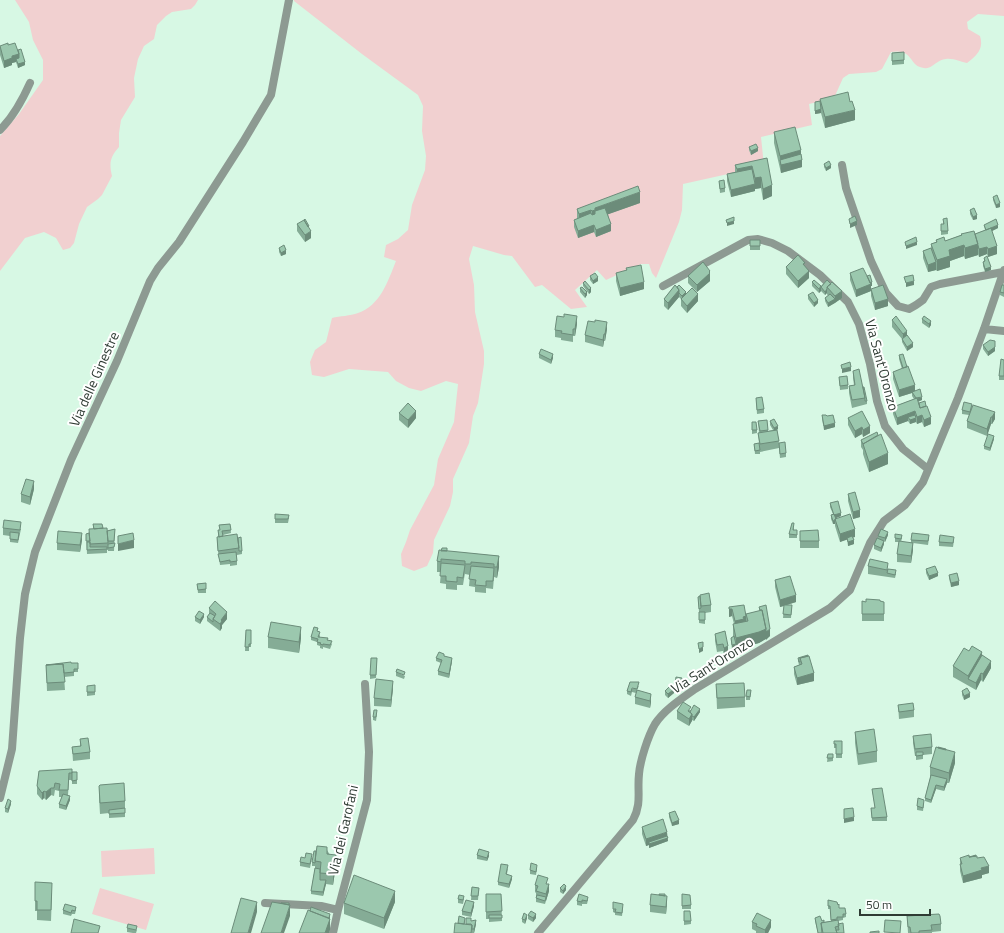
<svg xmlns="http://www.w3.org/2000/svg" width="1004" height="933" font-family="'Titillium Web',sans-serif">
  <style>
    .grass { fill: #f1d0d0 }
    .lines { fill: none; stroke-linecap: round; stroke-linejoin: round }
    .street { stroke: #8d9a92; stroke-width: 8 }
    .wall { fill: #85ac96 }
    .shaded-wall { fill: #6c8c7a }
    .building { fill: #9bc8ae; stroke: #6c8c7a }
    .labels { text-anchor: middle; stroke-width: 4; stroke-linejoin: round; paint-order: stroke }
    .street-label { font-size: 14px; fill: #2e3b33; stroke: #fff }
  </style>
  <rect width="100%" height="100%" fill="#d7f8e4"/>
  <path class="grass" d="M 15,0 L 198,0 L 195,5 L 191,9 L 172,12 L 166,16 L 157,25 L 154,39 L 144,46 L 138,59 L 134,78 L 135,97 L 121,120 L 119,133 L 119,147 C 110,157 109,163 112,176 L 102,195 L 98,199 L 87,207 L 79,224 L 74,243 L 70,248 L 63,250 L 56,238 L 44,232 L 25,238 L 0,271 L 0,136 L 19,114 L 43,80 L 43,60 L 33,40 L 29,22 Z
    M 294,0 L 1004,0 L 1004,16 L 978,14 L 967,22 L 968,29 L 980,36 C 984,49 977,55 967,63 C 961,62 953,58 946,59 C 937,59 932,70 924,68 C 908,66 914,48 891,52 L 882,69 L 876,72 L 849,74 L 843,78 L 834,98 L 809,104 L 812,125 L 761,137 L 764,166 L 683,184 L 682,210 L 679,222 L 656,278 L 652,273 L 649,264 L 641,264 L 606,280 L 597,270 L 575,290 L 587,307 L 571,309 L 542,285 L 535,287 L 512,256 L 504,255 L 473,246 L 469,259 L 474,285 L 475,312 L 484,351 L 484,364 L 478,403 L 473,416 L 469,443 L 453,479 L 453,492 L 450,506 L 434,540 L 433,553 L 427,566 L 414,571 L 402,566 L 401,554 L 406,542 L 410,530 L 434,485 L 438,459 L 454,422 L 458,384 L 446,381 L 421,391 L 409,388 L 396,381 L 388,372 L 349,369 L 324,377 L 312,375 L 310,362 L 315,350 L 326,342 L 332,318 C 340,316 350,316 358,313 C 380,306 388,281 396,261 L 384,257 L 386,245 L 398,239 L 408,230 L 412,205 L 425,170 L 426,156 L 422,131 L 423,106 L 418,95 L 362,54 L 294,1 Z
    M 154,848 L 155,874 L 102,877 L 101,851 Z
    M 100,888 L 154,904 L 146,930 L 92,914 Z"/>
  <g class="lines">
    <path class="street" d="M 0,130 C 14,116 22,101 30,83
      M 842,165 L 846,188 L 871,261 L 886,293 L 898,306 L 909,309 L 916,305 L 923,300 L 931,287 L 940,284 L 1003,272
      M 663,286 L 748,240 L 758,239 L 772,243 L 788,251 L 820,275 L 848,302 L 859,324 L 870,364 L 877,401 L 885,426 L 903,449 L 928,469
      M 984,329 L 1004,331
      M 0,798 L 12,749 L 20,638 L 25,594 L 35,552 L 71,460 L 117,361 L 150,281 L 158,268 L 179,242 L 243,142 L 271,95 L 289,0
      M 265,903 L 321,906 L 338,910 L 333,933
      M 338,910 L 367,800 L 369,752 L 365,684
      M 538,933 L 633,820 C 642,803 637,792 639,774 C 640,761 648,736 655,724 C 664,710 681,699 695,689 L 830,608 L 850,590 L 870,543 L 884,521 L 905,505 L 923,482 L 958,398 L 984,329 L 1004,270"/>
  </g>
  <path class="wall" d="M 8,45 L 18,50 L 25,65 L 18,68 L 16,62 L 12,63 L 12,65 L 4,68 L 0,55 L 0,46 Z
    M 904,52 L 904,64 L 892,65 L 892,53 Z
    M 820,99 L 855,120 L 825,128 L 821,113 L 815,114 L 815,102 L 820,101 Z
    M 774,132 L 801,154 L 802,167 L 781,173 L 774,143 Z
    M 749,147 L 758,151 L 751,155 L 749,150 Z
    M 767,158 L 772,196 L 763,200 L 761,188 L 755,189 L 755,191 L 731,197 L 727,181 L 727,174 L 735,172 L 735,165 Z
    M 824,164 L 831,168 L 826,171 L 824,167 Z
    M 719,181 L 725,188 L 725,192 L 720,193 Z
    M 993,197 L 1000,207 L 996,208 L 993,200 Z
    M 640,203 L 608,214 L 611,231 L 596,237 L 594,232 L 578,238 L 574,227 L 574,220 L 577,219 L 577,209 Z
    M 970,210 L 977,219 L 973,220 L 970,214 Z
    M 943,219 L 948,231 L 948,234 L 941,235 L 941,224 L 943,224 Z
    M 297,224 L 311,238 L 305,242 L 297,231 Z
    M 984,225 L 998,228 L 992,231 L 997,254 L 988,257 L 987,254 L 979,257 L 978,254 L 978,255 L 965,259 L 964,256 L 950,261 L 950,267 L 937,271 L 936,270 L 928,272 L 923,258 L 923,251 L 931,248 L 931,244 L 936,242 L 936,240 L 945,241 L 961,235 L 961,234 L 975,234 L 985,230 Z
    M 750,240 L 760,240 L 760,250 L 750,250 Z
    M 279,248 L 286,254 L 281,256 L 279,252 Z
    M 984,258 L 991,270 L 985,272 L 983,266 L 983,262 L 984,261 Z
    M 805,266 L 809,278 L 798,288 L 786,274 L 786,267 Z
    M 626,268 L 644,289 L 620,296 L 616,281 L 616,273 L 626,271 Z
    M 850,273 L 867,276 L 872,286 L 871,286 L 871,291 L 856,297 L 850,280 Z
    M 590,276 L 598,281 L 593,284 L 590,280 Z
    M 688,276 L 710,278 L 710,281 L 697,292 L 688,283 Z
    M 827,280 L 842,298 L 828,307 L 825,301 L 825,298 L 828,296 L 827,294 L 827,293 L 825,295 L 821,291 L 819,293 L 812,286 L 812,282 L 821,286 Z
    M 583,283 L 591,292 L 589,294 L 583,286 Z
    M 675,285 L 686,295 L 698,301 L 687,313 L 681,306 L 681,299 L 679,297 L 668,310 L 664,306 L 664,299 Z
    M 1004,285 L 1004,297 L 1000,295 L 1000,292 Z
    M 580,288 L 587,295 L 585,298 L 580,292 Z
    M 871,289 L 888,306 L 875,310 L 871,296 Z
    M 808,295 L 818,303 L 814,307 L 808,299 Z
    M 922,319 L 931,325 L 929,328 L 922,323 Z
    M 892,320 L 913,347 L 907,351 L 902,342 L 902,339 L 892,327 Z
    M 577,324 L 575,336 L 573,336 L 573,342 L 561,340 L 561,338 L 555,337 L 555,330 Z
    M 607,329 L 605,341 L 604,341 L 603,347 L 585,342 L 585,335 Z
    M 995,341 L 995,351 L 988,356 L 983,349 L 983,345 Z
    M 539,354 L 553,358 L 551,364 L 539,358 Z
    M 899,355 L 915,391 L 922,400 L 918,402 L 931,424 L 924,427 L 922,422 L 917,424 L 916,422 L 910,424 L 908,421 L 897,425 L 893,414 L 893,407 L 914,399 L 912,396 L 912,393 L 899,397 L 893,379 L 893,372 L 902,369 L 899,359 Z
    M 1004,360 L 1004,380 L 999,380 L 999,376 Z
    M 853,371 L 863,387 L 867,401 L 867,404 L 852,408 L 849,393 L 849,386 L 854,385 L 853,378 Z
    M 839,377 L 848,385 L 848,389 L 840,390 Z
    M 756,398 L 764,409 L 764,413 L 757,414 Z
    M 972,407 L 971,410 L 995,412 L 995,419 L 992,424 L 991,424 L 987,436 L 967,428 L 967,421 L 969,415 L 962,414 L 962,410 Z
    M 399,413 L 416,418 L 408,428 L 399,420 Z
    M 822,415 L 835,427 L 824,430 L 822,419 Z
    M 848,418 L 870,433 L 863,437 L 862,434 L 855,438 L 848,425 Z
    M 767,420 L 768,431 L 773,430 L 770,425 L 770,421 L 778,429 L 777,430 L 779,443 L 786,453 L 786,457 L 780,458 L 779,448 L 760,452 L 760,454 L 755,454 L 754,444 L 759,443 L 758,433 L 759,433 L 758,421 Z
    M 752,422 L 757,430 L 757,433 L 752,434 Z
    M 994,439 L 990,451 L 984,449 L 984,446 Z
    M 861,440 L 888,464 L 869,472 L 863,454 L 863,450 L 861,447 Z
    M 34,489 L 30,505 L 21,502 L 21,494 Z
    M 848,494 L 860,517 L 853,519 L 848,501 Z
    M 830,503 L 841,516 L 835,518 L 855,537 L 853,537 L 854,544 L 848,546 L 847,539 L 840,542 L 835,526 L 835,524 L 833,524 L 831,519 L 831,515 L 833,514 L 830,507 Z
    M 275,514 L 289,518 L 288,523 L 275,523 Z
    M 93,524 L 103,528 L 107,531 L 115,529 L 114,551 L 108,551 L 108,550 L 107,550 L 107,553 L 87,554 L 86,534 L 89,533 L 93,529 Z
    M 230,524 L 231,533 L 223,535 L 223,536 L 238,538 L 242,551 L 242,554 L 237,555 L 237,565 L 230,566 L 230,564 L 220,565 L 217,544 L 217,537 L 218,537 L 218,530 L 220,530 L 219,525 Z
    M 794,527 L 794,530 L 797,530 L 797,538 L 789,538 L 789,534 Z
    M 3,528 L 21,529 L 18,543 L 10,542 L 10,536 L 3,535 Z
    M 800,531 L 819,541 L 819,548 L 800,548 Z
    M 895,534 L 902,538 L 901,542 L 911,543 L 911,540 L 929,538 L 928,545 L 913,543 L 913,550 L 911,563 L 897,562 L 897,554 L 899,542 L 895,542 Z
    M 888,535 L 885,542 L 884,541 L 884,544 L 881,552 L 874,549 L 874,545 L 878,538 L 878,536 Z
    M 82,540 L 80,552 L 57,550 L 57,543 Z
    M 954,540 L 953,547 L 939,546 L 939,542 Z
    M 447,551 L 499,556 L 499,567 L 497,578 L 494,577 L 493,589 L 486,588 L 486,593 L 475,592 L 475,587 L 469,586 L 470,575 L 465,574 L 465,573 L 463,585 L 457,585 L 457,590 L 446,589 L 446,584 L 440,583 L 441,572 L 437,572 L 437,561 Z
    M 868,566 L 888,569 L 896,574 L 895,578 L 868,574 Z
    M 926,569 L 938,576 L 929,580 L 926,573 Z
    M 949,575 L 959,585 L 951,587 L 949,578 Z
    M 775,580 L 796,602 L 787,605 L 792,605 L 791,618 L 783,618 L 784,606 L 780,607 L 775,587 Z
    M 206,583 L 206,593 L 198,593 L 197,584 Z
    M 698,597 L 711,605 L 711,612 L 705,613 L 705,624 L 699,623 L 699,612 Z
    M 880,601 L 884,609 L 884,621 L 862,621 L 862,614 L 866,602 Z
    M 729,607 L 746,614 L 759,611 L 759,607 L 770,636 L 759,643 L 736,649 L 736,647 L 736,648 L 732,649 L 731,641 L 731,638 L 733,637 L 733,624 L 734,624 L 732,616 L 729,617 Z
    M 209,608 L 227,619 L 222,625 L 222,628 L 220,631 L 207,621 L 207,617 L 209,614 Z
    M 195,617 L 204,617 L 200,624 L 195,621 Z
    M 246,630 L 251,630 L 251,647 L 249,647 L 249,651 L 245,651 Z
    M 318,631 L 320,636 L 320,638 L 328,640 L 332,644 L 330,649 L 323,647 L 323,649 L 320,648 L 320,646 L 317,645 L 317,642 L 311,640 L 311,637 Z
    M 725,631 L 728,653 L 724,655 L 723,651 L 717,652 L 715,641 L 715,634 Z
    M 268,637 L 301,638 L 299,653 L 268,648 Z
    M 982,655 L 991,668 L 983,682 L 981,680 L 976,690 L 953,677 L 953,666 Z
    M 444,656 L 452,661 L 449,678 L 438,675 L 438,671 L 441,663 L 436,661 L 436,658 Z
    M 377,658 L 376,678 L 370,679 L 370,675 Z
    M 798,658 L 814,673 L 814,681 L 797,685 L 794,674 L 794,667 L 799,665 L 798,661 Z
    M 71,663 L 78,663 L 78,672 L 74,672 L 74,676 L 64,677 L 65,690 L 47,691 L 46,665 Z
    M 396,672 L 405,676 L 404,679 L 396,676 Z
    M 682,682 L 681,687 L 675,686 L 675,683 Z
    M 716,684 L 745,697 L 745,707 L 717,709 Z
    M 639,686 L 637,690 L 651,702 L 650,708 L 635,704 L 635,697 L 636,693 L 632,692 L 631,696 L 627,694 L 627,691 Z
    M 393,688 L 391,707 L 374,706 L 374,698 Z
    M 751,690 L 750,700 L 746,700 L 746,696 Z
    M 665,691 L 674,693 L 668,698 L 665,695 Z
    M 962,691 L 970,697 L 964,700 L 962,695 Z
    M 87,692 L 95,692 L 95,695 L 87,696 Z
    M 898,705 L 914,710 L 914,717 L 899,719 Z
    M 691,710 L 700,712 L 694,721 L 692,720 L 689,726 L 677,719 L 677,711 Z
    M 377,714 L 376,721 L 373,720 L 373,717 Z
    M 855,732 L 877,751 L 877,762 L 858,765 L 855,743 Z
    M 913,736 L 932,747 L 932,754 L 923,755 L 923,759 L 916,760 L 916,756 L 915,756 L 913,743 Z
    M 80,739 L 90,752 L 90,759 L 73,761 L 72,747 L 80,746 Z
    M 834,741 L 842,741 L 842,758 L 836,758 L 836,748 L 834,748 Z
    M 946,750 L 955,763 L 949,783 L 947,783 L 944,791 L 936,789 L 931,803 L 925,801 L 925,798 L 930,778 L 930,767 Z
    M 828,754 L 833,754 L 833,761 L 827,762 Z
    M 39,771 L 77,772 L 77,784 L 72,784 L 72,778 L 72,780 L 69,780 L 68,795 L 70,800 L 66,810 L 59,808 L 59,804 L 62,797 L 59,797 L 59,791 L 55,790 L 54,796 L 51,795 L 46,800 L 44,798 L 42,800 L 37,794 L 37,786 Z
    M 99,786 L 125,801 L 125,817 L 109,818 L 109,813 L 100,814 L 99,797 Z
    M 872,789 L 887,817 L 887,821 L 872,821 L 871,808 L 875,808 Z
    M 924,803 L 923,811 L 917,810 L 917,806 Z
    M 11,804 L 8,813 L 5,812 L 5,808 Z
    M 669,813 L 679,824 L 672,826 L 669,817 Z
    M 642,827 L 667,836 L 668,841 L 649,848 L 649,845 L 646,846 L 642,834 Z
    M 327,850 L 336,865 L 333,885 L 326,884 L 323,896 L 311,894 L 311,891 L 315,868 L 315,866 L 312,866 L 312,862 Z
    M 477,855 L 489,856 L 487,861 L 477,859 Z
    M 969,857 L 977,858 L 989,873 L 982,875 L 982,878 L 963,883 L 960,871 L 960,858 Z
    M 305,858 L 312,858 L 310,868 L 300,866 L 300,862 Z
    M 508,868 L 507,874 L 512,879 L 509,888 L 498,885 L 498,882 Z
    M 537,868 L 536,875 L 530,874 L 530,870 Z
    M 548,884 L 549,891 L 545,904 L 536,902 L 536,893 L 535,892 L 535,885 Z
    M 472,887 L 479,888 L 478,900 L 471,900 Z
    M 560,888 L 566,890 L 563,894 L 560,892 Z
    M 52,893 L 51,921 L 37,920 L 37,911 L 35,911 L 35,901 Z
    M 486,894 L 501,894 L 502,921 L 489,922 L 489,919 L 486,919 Z
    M 579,894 L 588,900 L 587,904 L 582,904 L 582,906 L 577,905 L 577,901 Z
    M 682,894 L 691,905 L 691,909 L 682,909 Z
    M 665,896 L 667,903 L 666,914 L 650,912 L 650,905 Z
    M 458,899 L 464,899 L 463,904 L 458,903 Z
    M 828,900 L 838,905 L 839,908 L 846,914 L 846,917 L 843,918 L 843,920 L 838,921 L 838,924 L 844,933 L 818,933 L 815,921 L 815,918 L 824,922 L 831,921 L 830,909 L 828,909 Z
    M 395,902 L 384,929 L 344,914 L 344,903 Z
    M 474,906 L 471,917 L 462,915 L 462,911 Z
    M 623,907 L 622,916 L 615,915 L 615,913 L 613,912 L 613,909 Z
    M 63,910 L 76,910 L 75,914 L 72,914 L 71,916 L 63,914 Z
    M 684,911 L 691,921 L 691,924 L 684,925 Z
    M 528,915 L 536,918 L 533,922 L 528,919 Z
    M 907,916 L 941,924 L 941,931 L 932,932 L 932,933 L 908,933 Z
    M 527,918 L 525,924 L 522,922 L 522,919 Z
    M 465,921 L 465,924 L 466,924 L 471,921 L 476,924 L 474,933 L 454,933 L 458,923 Z
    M 752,922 L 771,927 L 768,933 L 756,933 L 756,931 L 752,929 Z
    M 127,928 L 137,930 L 136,933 L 133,933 L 127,932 Z"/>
  <path class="shaded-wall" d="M 19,54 L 19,62 L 16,59 L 16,62 L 12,63 L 12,65 L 4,68 L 4,61 L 12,56 Z
    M 25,62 L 25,65 L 18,68 L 18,64 Z
    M 821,109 L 821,113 L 815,114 L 815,111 Z
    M 855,110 L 855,120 L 825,128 L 825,117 Z
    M 758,148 L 758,151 L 751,155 L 751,151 Z
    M 801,150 L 801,160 L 802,160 L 802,167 L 781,173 L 780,156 Z
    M 831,165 L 831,168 L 826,171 L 826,168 Z
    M 752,166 L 752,176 L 737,180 L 737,169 Z
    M 761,177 L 761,188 L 755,189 L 755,191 L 731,197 L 731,190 L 755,184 L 755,178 Z
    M 772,185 L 772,196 L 763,200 L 763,189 Z
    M 640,192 L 640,203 L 595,219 L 592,222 L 592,211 L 595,208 Z
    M 1000,203 L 1000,207 L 996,208 L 996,205 Z
    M 591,210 L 591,221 L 579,225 L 579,214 Z
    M 977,215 L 977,219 L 973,220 L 973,217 Z
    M 734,221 L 734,224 L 727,226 L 727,223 Z
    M 857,221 L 857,225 L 850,228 L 850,224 Z
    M 611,224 L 611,231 L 596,237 L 596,230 Z
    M 594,225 L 594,232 L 578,238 L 578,231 Z
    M 998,225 L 998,228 L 986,234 L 986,230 Z
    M 311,231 L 311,238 L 305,242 L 305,235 Z
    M 917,242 L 917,245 L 906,249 L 906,246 Z
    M 978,244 L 978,255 L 965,259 L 965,248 Z
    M 964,245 L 964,256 L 950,261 L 950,267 L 937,271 L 937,260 L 949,250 Z
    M 997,246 L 997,254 L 988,257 L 988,249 Z
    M 987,247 L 987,254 L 979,257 L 979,249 Z
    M 286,250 L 286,254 L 281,256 L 281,253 Z
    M 936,262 L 936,270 L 928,272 L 928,265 Z
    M 991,267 L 991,270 L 985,272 L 985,269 Z
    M 710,271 L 710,281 L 697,292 L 697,285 Z
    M 809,271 L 809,278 L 798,288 L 798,281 Z
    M 598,277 L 598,281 L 593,284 L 593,281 Z
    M 914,281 L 914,285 L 906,287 L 906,283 Z
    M 644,282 L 644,289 L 620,296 L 620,288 Z
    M 872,282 L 872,286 L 871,286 L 871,291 L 856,297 L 856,290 Z
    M 821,287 L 821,291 L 819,293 L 819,289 Z
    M 591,288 L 591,292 L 589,294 L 589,290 Z
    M 827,289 L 827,293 L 825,295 L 825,292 Z
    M 679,290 L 679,297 L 668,310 L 668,303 Z
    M 842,291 L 842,298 L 835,303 L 835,296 Z
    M 587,292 L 587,295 L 585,298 L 585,294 Z
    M 686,292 L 686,295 L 682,299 L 682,296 Z
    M 698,294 L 698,301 L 687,313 L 687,306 Z
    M 835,299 L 835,303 L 828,307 L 828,303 Z
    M 888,299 L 888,306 L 875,310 L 875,303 Z
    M 818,300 L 818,303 L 814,307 L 814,303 Z
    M 577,316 L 577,324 L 575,336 L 575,329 Z
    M 931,321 L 931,325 L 929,328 L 929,324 Z
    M 607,322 L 607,329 L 605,341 L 605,334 Z
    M 907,331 L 907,338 L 903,341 L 903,334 Z
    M 604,334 L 604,341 L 603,347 L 603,340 Z
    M 913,343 L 913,347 L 907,351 L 907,347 Z
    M 995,347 L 995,351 L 988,356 L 988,352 Z
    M 553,354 L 553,358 L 551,364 L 551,360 Z
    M 851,367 L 851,371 L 842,373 L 842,369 Z
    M 915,385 L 915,392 L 899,397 L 899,390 Z
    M 922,397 L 922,400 L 916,402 L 916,399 Z
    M 416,411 L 416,418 L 408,428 L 408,420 Z
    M 915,411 L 915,418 L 908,417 L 908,421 L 897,425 L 897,418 Z
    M 995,412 L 995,419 L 992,424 L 992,417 Z
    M 922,415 L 922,422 L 917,424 L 917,417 Z
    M 931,417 L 931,424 L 924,427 L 924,420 Z
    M 991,417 L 991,424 L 987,436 L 987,429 Z
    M 916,418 L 916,422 L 910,424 L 910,420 Z
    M 835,423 L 835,427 L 824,430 L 824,426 Z
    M 778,426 L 778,429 L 774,431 L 774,428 Z
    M 870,426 L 870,433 L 863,437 L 863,430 Z
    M 862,427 L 862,434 L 855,438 L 855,431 Z
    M 994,436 L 994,439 L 990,451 L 990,448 Z
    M 888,453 L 888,464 L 869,472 L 869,462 Z
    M 34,481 L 34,489 L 30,505 L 30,497 Z
    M 860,510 L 860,517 L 853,519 L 853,512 Z
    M 841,513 L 841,516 L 834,519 L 834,515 Z
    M 835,520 L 835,524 L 833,524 L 833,521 Z
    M 855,529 L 855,537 L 840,542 L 840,534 Z
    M 888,532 L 888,535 L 885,542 L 885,538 Z
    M 82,533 L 82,540 L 80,552 L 80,545 Z
    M 134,540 L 134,548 L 118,551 L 118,544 Z
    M 854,540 L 854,544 L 848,546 L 848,542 Z
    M 884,541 L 884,544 L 881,552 L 881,548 Z
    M 913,543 L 913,550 L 911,563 L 911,556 Z
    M 499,556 L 499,567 L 497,578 L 497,567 Z
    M 938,573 L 938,576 L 929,580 L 929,576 Z
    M 959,581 L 959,585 L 951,587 L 951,583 Z
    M 796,595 L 796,602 L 780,607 L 780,600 Z
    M 729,609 L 732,609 L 732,616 L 729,617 Z
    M 227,612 L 227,619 L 222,625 L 222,628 L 220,631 L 220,624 L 221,620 Z
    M 204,614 L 204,617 L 200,624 L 200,620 Z
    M 746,616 L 746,624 L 735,628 L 735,621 Z
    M 301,627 L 301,638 L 299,653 L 299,642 Z
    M 766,629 L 766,639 L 759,643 L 736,649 L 736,638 Z
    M 770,629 L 770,636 L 766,640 L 766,632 Z
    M 736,644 L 736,648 L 732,649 L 732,645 Z
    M 728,646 L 728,653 L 724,655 L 724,648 Z
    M 703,647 L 703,651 L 699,653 L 699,649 Z
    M 982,652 L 982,663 L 968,679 L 968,676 Z
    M 452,658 L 452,661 L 449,678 L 449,674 Z
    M 991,661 L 991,668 L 983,682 L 983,674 Z
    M 814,673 L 814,681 L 797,685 L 797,678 Z
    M 981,673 L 981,680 L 976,690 L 976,683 Z
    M 393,681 L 393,688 L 391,707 L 391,700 Z
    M 674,689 L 674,693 L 668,698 L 668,694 Z
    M 970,693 L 970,697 L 964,700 L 964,696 Z
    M 651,694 L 651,702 L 650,708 L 650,701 Z
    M 700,709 L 700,712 L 694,721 L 694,717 Z
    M 692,714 L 692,721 L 689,726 L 689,719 Z
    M 955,752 L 955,763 L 949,783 L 949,773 Z
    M 947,779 L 947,783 L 944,791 L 944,787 Z
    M 936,785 L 936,789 L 931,803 L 931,800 Z
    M 51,788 L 51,795 L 46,800 L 46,792 Z
    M 44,791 L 44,798 L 42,800 L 42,793 Z
    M 70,796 L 70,800 L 66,810 L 66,806 Z
    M 11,801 L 11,804 L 8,813 L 8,809 Z
    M 854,817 L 854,821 L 844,823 L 844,819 Z
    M 679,820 L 679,824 L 672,826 L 672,823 Z
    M 667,832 L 668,841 L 649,848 L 649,842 L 649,845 L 646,846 L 646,839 Z
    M 489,852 L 489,856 L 487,861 L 487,858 Z
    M 336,855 L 336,865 L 333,885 L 333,874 Z
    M 989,866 L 989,873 L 982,875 L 982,878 L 963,883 L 963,876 L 981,868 Z
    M 512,876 L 512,879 L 509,888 L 509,884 Z
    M 326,880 L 326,884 L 323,896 L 323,892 Z
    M 549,884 L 549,891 L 546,901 L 546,894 Z
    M 566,886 L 566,890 L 563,894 L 563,891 Z
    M 395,891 L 395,902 L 384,929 L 384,918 Z
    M 667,896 L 667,903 L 666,914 L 666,907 Z
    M 257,902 L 257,912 L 251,933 L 248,933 Z
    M 474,902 L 474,906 L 471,917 L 471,913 Z
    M 290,905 L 290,916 L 284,933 L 281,933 Z
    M 330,914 L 330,930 L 329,933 L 325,933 L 327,921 Z
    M 536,914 L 536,918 L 533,922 L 533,918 Z
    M 527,915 L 527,918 L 525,924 L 525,920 Z
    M 771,919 L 771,927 L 768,933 L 765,933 L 765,930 Z
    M 476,920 L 476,924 L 474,933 L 474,929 Z"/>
  <path class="building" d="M 8,43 L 8,45 L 15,43 L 19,54 L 12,56 L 12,58 L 4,61 L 0,46 Z
    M 21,49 L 25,62 L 18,64 L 16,59 L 19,58 L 19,54 L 18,50 Z
    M 904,52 L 904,60 L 892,61 L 892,53 Z
    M 848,92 L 850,102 L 852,101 L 855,110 L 825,117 L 820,99 Z
    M 820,101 L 821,109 L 815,111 L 815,102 Z
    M 795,127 L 801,150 L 780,156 L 774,132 Z
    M 756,144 L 758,148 L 751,151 L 749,147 Z
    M 801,154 L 802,160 L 781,165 L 780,160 Z
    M 767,158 L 772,185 L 763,189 L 761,177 L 755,178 L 752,166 L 737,169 L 735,165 Z
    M 829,161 L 831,165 L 826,168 L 824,164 Z
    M 752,169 L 755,184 L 731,190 L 727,174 Z
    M 724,180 L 725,188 L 720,189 L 719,181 Z
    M 638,186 L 640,192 L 595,208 L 595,210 L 592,211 L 591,210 L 579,214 L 577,209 Z
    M 997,195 L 1000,203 L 996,205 L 993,197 Z
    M 605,208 L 611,224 L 596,230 L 594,225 L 578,231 L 574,220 L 591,213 L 592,215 L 595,214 L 595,211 Z
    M 974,208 L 977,215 L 973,217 L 970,210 Z
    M 855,216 L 857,221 L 850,224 L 849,219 Z
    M 734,217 L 734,221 L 727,223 L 726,220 Z
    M 947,218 L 948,231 L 941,231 L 941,224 L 944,224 L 943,219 Z
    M 305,219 L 309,226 L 308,227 L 304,220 Z
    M 996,219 L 998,225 L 986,230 L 984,225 Z
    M 304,220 L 311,231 L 305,235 L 297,224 Z
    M 991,228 L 997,246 L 988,249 L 987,247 L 979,249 L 975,234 Z
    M 974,231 L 978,244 L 965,248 L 964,245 L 949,250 L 950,256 L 937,260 L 931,244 L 937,242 L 936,240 L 944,237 L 945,241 L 962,235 L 961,234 Z
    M 916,237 L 917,242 L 906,246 L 905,242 Z
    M 750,240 L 760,240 L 760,246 L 750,246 Z
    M 284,245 L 286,250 L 281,253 L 279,248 Z
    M 931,248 L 936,262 L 928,265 L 923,251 Z
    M 798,255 L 805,263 L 803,264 L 809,271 L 798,281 L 786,267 Z
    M 987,256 L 991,267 L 985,269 L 983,262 L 985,261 L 984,258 Z
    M 703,262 L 710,271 L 709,272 L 710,273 L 697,285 L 688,276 Z
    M 641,265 L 644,282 L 620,288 L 616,273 L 627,270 L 626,268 Z
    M 863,268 L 871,284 L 856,290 L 850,273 Z
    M 595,273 L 598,277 L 593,281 L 590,276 Z
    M 870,275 L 872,282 L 870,283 L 867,276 Z
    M 913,275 L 914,281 L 906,283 L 904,277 Z
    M 814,280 L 821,286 L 819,289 L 812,282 Z
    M 827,280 L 831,284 L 827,287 L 827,289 L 825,292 L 821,287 Z
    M 585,281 L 591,288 L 589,290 L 583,283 Z
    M 832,282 L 842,291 L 835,296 L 827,287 Z
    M 675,285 L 679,290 L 668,303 L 664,299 Z
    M 679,285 L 686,292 L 682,296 L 679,293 L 679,290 L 677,287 Z
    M 883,285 L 888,299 L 875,303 L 871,289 Z
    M 1002,285 L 1004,285 L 1004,293 L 1000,292 Z
    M 582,287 L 587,292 L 585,294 L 580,288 Z
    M 692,288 L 698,294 L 687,306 L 681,299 Z
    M 813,292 L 818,300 L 814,303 L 808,295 Z
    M 830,294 L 835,299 L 828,303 L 825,298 Z
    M 564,314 L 577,316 L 575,329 L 573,329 L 573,335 L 561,333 L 562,331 L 555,330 L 557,316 L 564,317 Z
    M 896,316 L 907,331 L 903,334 L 892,320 Z
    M 924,316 L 931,321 L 929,324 L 922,319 Z
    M 595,320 L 607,322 L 605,334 L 604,334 L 603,340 L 585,335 L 588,321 L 595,322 Z
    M 907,335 L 913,343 L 907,347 L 902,339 Z
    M 990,340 L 995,341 L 995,347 L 988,352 L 983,345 Z
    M 541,349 L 553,354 L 551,360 L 539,354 Z
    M 903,354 L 907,367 L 903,368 L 899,355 Z
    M 1001,359 L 1004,360 L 1004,376 L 999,376 Z
    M 850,362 L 851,367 L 842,369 L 841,365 Z
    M 908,366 L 915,385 L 899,390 L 893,372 Z
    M 859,369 L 865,398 L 852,400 L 849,386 L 855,385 L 853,371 Z
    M 847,376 L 848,385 L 840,386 L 839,377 Z
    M 863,387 L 864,387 L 867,401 L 865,401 L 865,398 Z
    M 920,389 L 922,397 L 916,398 L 912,392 Z
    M 762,397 L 764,409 L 757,410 L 756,398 Z
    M 917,398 L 920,408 L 927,406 L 931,417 L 924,420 L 922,415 L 917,417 L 915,411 L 897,418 L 893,407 Z
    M 925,401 L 926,406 L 920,408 L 919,403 Z
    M 964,402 L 972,404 L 970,412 L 962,410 Z
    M 408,403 L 416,411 L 408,420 L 399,413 Z
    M 973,405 L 995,412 L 992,417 L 991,417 L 987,429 L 967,421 Z
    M 862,411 L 870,426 L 863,430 L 862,427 L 855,431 L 848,418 Z
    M 822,415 L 826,415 L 827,416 L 833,415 L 835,423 L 824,426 Z
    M 915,415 L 916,418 L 910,420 L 908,417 Z
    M 774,419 L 778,426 L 774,428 L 770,421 Z
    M 767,420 L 768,430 L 760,431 L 758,421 Z
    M 752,422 L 756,422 L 757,430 L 752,430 Z
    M 777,430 L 779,441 L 760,444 L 758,433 Z
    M 877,432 L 878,435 L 863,444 L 861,440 Z
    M 881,434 L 888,453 L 869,462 L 863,444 Z
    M 988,434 L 994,436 L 990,448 L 984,446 Z
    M 785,442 L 786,453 L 780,454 L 779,443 Z
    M 759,443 L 760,450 L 755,451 L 754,444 Z
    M 26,479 L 34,481 L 30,497 L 21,494 Z
    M 855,492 L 860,510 L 853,512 L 848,494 Z
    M 838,501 L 841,513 L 834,515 L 830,503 Z
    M 275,514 L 289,515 L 288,519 L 275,519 Z
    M 834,514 L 836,519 L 835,519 L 835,520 L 833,521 L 831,515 Z
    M 850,514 L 855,529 L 840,534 L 835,519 Z
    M 4,520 L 21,522 L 20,530 L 3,528 Z
    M 792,523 L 794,523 L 793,530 L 797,530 L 797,535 L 789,534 Z
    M 93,524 L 102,524 L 103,528 L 94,529 Z
    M 230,524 L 231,530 L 222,531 L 223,536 L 219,537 L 218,530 L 220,530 L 219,525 Z
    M 107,528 L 108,543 L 90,544 L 89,529 Z
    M 115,529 L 114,541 L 108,541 L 107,531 Z
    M 881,529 L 888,532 L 885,538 L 878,536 Z
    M 818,530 L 819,541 L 800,541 L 800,531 Z
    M 58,531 L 82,533 L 80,545 L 57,543 Z
    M 10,532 L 19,533 L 18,540 L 10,539 Z
    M 89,533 L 90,541 L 86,541 L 86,534 Z
    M 133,533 L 134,540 L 118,544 L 118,536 Z
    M 912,533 L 929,535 L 928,541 L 911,540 Z
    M 237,534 L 239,548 L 218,551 L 217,537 Z
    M 895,534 L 902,535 L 901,539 L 895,538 Z
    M 940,535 L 954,537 L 953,543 L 939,542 Z
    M 852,536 L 854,540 L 848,542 L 847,538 Z
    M 241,537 L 242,551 L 239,551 L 238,538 Z
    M 877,538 L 884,541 L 881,548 L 874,545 Z
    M 899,541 L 913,543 L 911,556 L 897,554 Z
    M 87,542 L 90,542 L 90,547 L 107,547 L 107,549 L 87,550 Z
    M 115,543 L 114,547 L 108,548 L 108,544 Z
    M 442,548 L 447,548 L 447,551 L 441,551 Z
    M 439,550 L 499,556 L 497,567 L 494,567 L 494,564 L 471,562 L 471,564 L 465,564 L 465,561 L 441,559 L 441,562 L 437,561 Z
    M 236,552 L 237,561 L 230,562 L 230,560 L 220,562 L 218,554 Z
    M 870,559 L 888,563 L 887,570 L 868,566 Z
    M 441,563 L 465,565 L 463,578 L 457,577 L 457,582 L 446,581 L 446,576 L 440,576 Z
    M 471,566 L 494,568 L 493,581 L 486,581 L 486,586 L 475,585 L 476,580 L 469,579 Z
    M 935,566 L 938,573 L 929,576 L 926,569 Z
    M 888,569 L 896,570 L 895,575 L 887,573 Z
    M 957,573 L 959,581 L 951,583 L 949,575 Z
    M 790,576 L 796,595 L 780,600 L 775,580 Z
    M 206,583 L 206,589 L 198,590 L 197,584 Z
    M 709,593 L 711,605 L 701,606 L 700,595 Z
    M 700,596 L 701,608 L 699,609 L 698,597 Z
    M 866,599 L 880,600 L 880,601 L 884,602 L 884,614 L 862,614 L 862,601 L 866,602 Z
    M 215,601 L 227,612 L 221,620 L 222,621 L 220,624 L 213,619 L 216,614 L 209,608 Z
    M 744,605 L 746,616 L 743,617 L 744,619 L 735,621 L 732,609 L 729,609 L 729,607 Z
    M 766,605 L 770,629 L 766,632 L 766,629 L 762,610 L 760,610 L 759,607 Z
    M 784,605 L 792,605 L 791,615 L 783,614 Z
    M 762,610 L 766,629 L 759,632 L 736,638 L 733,624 L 748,621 L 746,614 Z
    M 199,611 L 204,614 L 200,620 L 195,617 Z
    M 699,612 L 705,612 L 705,620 L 699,620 Z
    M 210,613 L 215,616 L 213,619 L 213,622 L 207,617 Z
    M 271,622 L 301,627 L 299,642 L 268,637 Z
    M 314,627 L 318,628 L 317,631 L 320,632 L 318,637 L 328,638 L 327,640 L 332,641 L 330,645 L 323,644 L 323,645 L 320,644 L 321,643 L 317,642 L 318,639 L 311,637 Z
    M 246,630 L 251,630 L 251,644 L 249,644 L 249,647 L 245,647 Z
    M 725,631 L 728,646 L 724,648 L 723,644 L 717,645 L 715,634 Z
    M 734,636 L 736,644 L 732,645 L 731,638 Z
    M 703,642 L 703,647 L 699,649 L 698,643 Z
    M 972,646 L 982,652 L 968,676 L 953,666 L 964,648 L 969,651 Z
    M 439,652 L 444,654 L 444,656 L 452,658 L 449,674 L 438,671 L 442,660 L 436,658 Z
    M 808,655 L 808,656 L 800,658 L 800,662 L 799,662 L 798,658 Z
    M 982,655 L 991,661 L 983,674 L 981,673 L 976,683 L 968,679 Z
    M 809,656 L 814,673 L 797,678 L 794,667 L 802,664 L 800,658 Z
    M 371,658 L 377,658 L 376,675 L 370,675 Z
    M 71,662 L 71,663 L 78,663 L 78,669 L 74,669 L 74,672 L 64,673 L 63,664 L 46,665 Z
    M 63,664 L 65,682 L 47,683 L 46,665 Z
    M 397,669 L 405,672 L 404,675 L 396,672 Z
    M 676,677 L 682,678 L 681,684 L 675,683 Z
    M 376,679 L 393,681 L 391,700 L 374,698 Z
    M 630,682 L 639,682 L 637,689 L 632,688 L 631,692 L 627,691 Z
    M 744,683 L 745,697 L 717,698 L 716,684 Z
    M 95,685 L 95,692 L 87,692 L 87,686 Z
    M 670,686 L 674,689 L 668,694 L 665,691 Z
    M 967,688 L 970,693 L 964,696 L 962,691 Z
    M 637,690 L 651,694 L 650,701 L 635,697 Z
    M 747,690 L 751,690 L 750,697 L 746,696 Z
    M 683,702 L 691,707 L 688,711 L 692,714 L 689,719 L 677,711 Z
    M 913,703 L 914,710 L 899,712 L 898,705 Z
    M 694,705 L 700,709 L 694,717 L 692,716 L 692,714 L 690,712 Z
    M 374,710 L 377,710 L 376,717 L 373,717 Z
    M 874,729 L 877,751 L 858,754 L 855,732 Z
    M 931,734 L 932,747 L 915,749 L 913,736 Z
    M 88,738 L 90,752 L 73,754 L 72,747 L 81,746 L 80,739 Z
    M 834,741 L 842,741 L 842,754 L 836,754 L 836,744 L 834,744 Z
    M 936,747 L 955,752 L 949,773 L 930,767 Z
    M 938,747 L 946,749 L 946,750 L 938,748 Z
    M 916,752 L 923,752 L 923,755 L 916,756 Z
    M 828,754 L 833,754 L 833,758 L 827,758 Z
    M 72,769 L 72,773 L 69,773 L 68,790 L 59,790 L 60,784 L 55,783 L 54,788 L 51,788 L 46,792 L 44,791 L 42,793 L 37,786 L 39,771 Z
    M 72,772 L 77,772 L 77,780 L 72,781 Z
    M 931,775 L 947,779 L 944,787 L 936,785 L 931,800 L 925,798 Z
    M 124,783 L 125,801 L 100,803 L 99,786 L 100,785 Z
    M 882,788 L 887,817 L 872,818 L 871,808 L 875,808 L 872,789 Z
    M 63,794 L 70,796 L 66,806 L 59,804 Z
    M 918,798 L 924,800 L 923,808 L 917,806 Z
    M 8,799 L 11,801 L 8,809 L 5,808 Z
    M 125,808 L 125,813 L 109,814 L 109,810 Z
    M 853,808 L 854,817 L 844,819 L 844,809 Z
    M 675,811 L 679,820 L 672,823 L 669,813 Z
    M 663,819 L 667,832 L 646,839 L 642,827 Z
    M 667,836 L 668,838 L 649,844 L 649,842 Z
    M 317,846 L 327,847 L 327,854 L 336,855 L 333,874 L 320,873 L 321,862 L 315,861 Z
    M 479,849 L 489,852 L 487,858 L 477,855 Z
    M 314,851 L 316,851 L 315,863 L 312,862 Z
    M 306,853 L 312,854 L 310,864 L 300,862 L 301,857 L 305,858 Z
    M 969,855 L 969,857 L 977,856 L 977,858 L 984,857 L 989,866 L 981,868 L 982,870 L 963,876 L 960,864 L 962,864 L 960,858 Z
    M 976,855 L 976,856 L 969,857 Z
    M 531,863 L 537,865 L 536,872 L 530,870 Z
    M 501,864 L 508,865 L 506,874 L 512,876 L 509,884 L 498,882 Z
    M 315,868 L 320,869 L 320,880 L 326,880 L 323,892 L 311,891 Z
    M 354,875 L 395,891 L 384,918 L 344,903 Z
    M 538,875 L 548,878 L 546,884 L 549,884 L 546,894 L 536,891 L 538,886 L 535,885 Z
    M 35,882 L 52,883 L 51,910 L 37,910 L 37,901 L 35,901 Z
    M 564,884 L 566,886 L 563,891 L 560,888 Z
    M 472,887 L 479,888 L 478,896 L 471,896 Z
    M 486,894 L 501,894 L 502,911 L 486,912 Z
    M 579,894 L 588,897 L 587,901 L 582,900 L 582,902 L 577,901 Z
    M 651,894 L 667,896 L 666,907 L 650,905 Z
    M 659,894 L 665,894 L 665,896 L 659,895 Z
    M 682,894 L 690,895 L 691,905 L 682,906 Z
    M 459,895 L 464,896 L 463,900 L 458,899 Z
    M 537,895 L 546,897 L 545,901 L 536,898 Z
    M 241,898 L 257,902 L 248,933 L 231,933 Z
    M 466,900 L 474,902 L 471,913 L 462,911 Z
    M 828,900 L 837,902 L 838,905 L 839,904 L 839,908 L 845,908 L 846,914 L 843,914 L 843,917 L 837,917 L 837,919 L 831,920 L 830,906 L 828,906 Z
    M 272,902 L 290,905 L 281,933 L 261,933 Z
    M 613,902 L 623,904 L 622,913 L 615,912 L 616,909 L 613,909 Z
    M 281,903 L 289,903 L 289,905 Z
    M 65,904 L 76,907 L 75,911 L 72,910 L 71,913 L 63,910 Z
    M 311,907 L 330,914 L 329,918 L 310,911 Z
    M 308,910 L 330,919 L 325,933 L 299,933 Z
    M 531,911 L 536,914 L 533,918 L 528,915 Z
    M 684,911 L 690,911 L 691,921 L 684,921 Z
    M 524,913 L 527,915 L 525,920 L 522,919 Z
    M 757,913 L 771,920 L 765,930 L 756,926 L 757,924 L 752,922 Z
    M 939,914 L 940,916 L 941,924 L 931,925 L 932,930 L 919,931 L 919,933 L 911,933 L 910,927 L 908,927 L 907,916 Z
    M 489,915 L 502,915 L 502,918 L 489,918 Z
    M 459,916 L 465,918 L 464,924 L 458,923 Z
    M 820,916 L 822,921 L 824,920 L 824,922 L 821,923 L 822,933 L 818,933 L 815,918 Z
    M 466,918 L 471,918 L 471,921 L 476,920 L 474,929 L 472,929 L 472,925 L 471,924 L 466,924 Z
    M 74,919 L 100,926 L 98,933 L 71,933 Z
    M 838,920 L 839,926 L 835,927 L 837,933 L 823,933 L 821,923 Z
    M 885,920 L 901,921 L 900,933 L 884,932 Z
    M 455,923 L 472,925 L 471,933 L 454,933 Z
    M 843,923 L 844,933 L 837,933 L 836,930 L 839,930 L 838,924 Z
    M 128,924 L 137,926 L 136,930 L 127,928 Z
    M 879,931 L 879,933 L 870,933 L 870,932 Z"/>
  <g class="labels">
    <g class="street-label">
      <text transform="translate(882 365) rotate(75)" y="5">Via Sant'Oronzo</text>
      <text transform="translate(94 379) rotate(-66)" y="5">Via delle Ginestre</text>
      <text transform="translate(712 665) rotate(-32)" y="5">Via Sant'Oronzo</text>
      <text transform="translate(343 830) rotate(-77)" y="5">Via dei Garofani</text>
    </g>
  </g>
  <path d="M860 909v6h70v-6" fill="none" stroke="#2e3b33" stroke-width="2"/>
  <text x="866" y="909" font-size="12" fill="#2e3b33" stroke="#ffffff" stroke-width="3" paint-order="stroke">50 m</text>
</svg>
